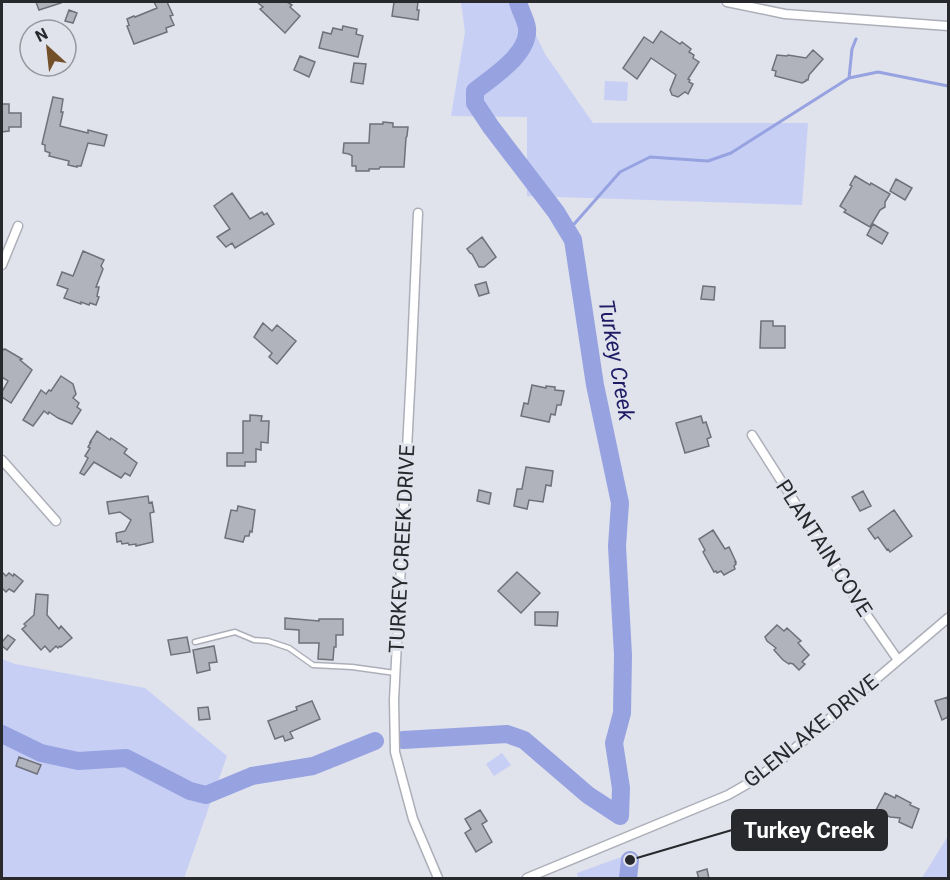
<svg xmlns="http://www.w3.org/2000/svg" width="950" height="880" font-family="Roboto,sans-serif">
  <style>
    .green { fill: #c7cff5 }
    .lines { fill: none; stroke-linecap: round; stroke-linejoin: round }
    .stream { stroke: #97a2e1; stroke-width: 3 }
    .river { stroke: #97a2e1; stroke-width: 18 }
    .building { fill: #b1b3bc; stroke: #6f717a; stroke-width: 1.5 }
    .service-casing { stroke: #adafb8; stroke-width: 7 }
    .minor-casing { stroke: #adafb8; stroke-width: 11 }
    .service { stroke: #fff; stroke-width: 4 }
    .minor { stroke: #fff; stroke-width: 8 }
    .labels { text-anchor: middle; stroke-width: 6; stroke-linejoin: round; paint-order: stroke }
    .street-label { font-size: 21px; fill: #28292c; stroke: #e0e2ec }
    .water-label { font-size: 22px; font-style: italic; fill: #1e1c64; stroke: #e0e2ec }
    .leader { fill: none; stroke: #28292c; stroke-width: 2 }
    .callout-dot { fill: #28292c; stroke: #e0e2ec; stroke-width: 2 }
    .callout { fill: #28292c; stroke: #28292c; stroke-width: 2 }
    .callout-label { font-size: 22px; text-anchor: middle; font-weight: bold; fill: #fff }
  </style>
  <rect width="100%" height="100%" fill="#e0e2ec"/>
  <path class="green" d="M 461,2 L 522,2 L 524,10 L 545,54 L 593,123 L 808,123 L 802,205 L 527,196 L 527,117 L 451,116 L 465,32 Z
    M 605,81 L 628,82 L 627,101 L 604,100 Z
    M 2,659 L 15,664 L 145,688 L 227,756 L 184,878 L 2,878 Z
    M 502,753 L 511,765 L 494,776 L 486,764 Z
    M 948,836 L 948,878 L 922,878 Z
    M 624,856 L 628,878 L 578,878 L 577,873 Z"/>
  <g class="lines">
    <path class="stream" d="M 849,78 L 852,49 L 856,39
      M 568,231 L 620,172 L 650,157 L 708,161 L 731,153 L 849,78 L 878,72 L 948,86"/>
    <path class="river" d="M 518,2 C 520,10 526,20 527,28 C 530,54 492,77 475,91 L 475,103 L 491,127 L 556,212 L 573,240 L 595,385 L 620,503 L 617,546 L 623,655 L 622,713 L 614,743 L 621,788 L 620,816
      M 2,734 L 41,753 L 78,761 L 126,758 L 190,791 L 206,795 L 252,776 L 313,766 L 375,741
      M 403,740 L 507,734 L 524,740 L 588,795 L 620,816
      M 628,878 L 630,860"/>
  </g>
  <path class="building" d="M 36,2 L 61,2 L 61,3 L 39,10 Z
    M 154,2 L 167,2 L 173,15 L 170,16 L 174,25 L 166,28 L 167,32 L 134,44 L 127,26 L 129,25 L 127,19 L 134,16 L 135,17 L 157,8 Z
    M 257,2 L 287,2 L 292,5 L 290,7 L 300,16 L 285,33 L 260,9 L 263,7 Z
    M 394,2 L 418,2 L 417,10 L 419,10 L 418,20 L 392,16 Z
    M 69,10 L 77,13 L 73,23 L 65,21 Z
    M 343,26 L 357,29 L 356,34 L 363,36 L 358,57 L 319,48 L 323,32 L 331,34 L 333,28 L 342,30 Z
    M 661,31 L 680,44 L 682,42 L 691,49 L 689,52 L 694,55 L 693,58 L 699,62 L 688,79 L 690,80 L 689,82 L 693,84 L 688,94 L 685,92 L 678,97 L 672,95 L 670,90 L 676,75 L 651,58 L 637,79 L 623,68 L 644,37 L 653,43 Z
    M 813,50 L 823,59 L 809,75 L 808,80 L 806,80 L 806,81 L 802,83 L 775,76 L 776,71 L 772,70 L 777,55 L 787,56 L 788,55 L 806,58 Z
    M 300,56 L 315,62 L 309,77 L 294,70 Z
    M 354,63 L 366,64 L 363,84 L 351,82 Z
    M 53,97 L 63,99 L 61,112 L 63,112 L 60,126 L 88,133 L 88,130 L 107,135 L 104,146 L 88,143 L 81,166 L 77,166 L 77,167 L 68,165 L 69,161 L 49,156 L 50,153 L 45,151 L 45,145 L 42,144 Z
    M 2,104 L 9,104 L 9,113 L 21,113 L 21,127 L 9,127 L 9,131 L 2,132 Z
    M 383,122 L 393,123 L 393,127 L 408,127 L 407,136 L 406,138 L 404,167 L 380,167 L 379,169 L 369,169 L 369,171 L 356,171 L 356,166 L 352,166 L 352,156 L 349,154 L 343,153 L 344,143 L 369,143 L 370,124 L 383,124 Z
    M 855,176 L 870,185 L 871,183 L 890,194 L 885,202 L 885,207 L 880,210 L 870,227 L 844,212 L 846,210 L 840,206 L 852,186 L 850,185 Z
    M 896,179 L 912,188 L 905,200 L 890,191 Z
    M 232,193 L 250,219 L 262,212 L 264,215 L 267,213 L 274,224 L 235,248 L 232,243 L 226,247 L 217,237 L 230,229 L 214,206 Z
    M 873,224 L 888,233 L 882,244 L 867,235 Z
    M 482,237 L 496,257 L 484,267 L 479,267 L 472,254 L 470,253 L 467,249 Z
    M 83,251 L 104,260 L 101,266 L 103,269 L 96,287 L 99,287 L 97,296 L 99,297 L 96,305 L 90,303 L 89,305 L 81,302 L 81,304 L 64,298 L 68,289 L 57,285 L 62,272 L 73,276 Z
    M 486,282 L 489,293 L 479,296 L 475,285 Z
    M 703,286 L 715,287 L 714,300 L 701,299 Z
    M 761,321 L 773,321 L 773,326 L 785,326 L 785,348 L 760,348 Z
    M 263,323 L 272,331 L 277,325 L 296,341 L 277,364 L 269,357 L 272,353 L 254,337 Z
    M 2,348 L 4,350 L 5,349 L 22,359 L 20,360 L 32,370 L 11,403 L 2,397 L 2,392 L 8,381 L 2,377 Z
    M 61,376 L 73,384 L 76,394 L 73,398 L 79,403 L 77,407 L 81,410 L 72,424 L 58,418 L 49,412 L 48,414 L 44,411 L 33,426 L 23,420 L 41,390 L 46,394 L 49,390 L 51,391 Z
    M 532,385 L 546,388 L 546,386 L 555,387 L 555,390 L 564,391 L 561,405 L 557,405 L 555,415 L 551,414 L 549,422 L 521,416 L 524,403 L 528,404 Z
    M 250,415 L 262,416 L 261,421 L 269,421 L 268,443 L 261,442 L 261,450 L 256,449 L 256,462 L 245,462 L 245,466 L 227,466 L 227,453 L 243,453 L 243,421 L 250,421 Z
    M 701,416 L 703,423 L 706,422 L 711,437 L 707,439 L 709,446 L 685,453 L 676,423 Z
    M 97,431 L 110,440 L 111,438 L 127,449 L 124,453 L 137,463 L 130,476 L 125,473 L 121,478 L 94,462 L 84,475 L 80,473 L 88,458 L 85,456 L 90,448 L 88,447 L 91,442 L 90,442 Z
    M 526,467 L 553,471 L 551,486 L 546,485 L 543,502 L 529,500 L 527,509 L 514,506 L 517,489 L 522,489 Z
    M 479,490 L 491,493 L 489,504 L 477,501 Z
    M 863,491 L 871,506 L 860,511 L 852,497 Z
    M 148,496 L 149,503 L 152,502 L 154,512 L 150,513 L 153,542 L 136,546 L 136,544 L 129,545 L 128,543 L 122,544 L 121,541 L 117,542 L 116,533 L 125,531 L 131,520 L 120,512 L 109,514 L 107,502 Z
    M 238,506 L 255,510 L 252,532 L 250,531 L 249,536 L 245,536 L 243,542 L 225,538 L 231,510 L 237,511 Z
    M 894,510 L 912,536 L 890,552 L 888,549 L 887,550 L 878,537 L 875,539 L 868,529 Z
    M 713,530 L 725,549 L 729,547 L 736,562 L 735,562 L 736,564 L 734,566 L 735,569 L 724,575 L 721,571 L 717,573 L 716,571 L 714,572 L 703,552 L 705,550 L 699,539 Z
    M 2,572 L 6,576 L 9,573 L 13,576 L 14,574 L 23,581 L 14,592 L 9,589 L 6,592 L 2,588 Z
    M 517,572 L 540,593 L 521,613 L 498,591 Z
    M 36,594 L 48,595 L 47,615 L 59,629 L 61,626 L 72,638 L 61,647 L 60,646 L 58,648 L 56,646 L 50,652 L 45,646 L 41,650 L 22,629 L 26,626 L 24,624 L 34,615 Z
    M 535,612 L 558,612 L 557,626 L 535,625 Z
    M 285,618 L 319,621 L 319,619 L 343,619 L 343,635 L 336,635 L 336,647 L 334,647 L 333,660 L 318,659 L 319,643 L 299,643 L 299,630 L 285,629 Z
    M 777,625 L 784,631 L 787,628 L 801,641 L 798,643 L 809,655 L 802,662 L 805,664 L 799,670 L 793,664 L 790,663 L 789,664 L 783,660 L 774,650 L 776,648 L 767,641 L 765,637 Z
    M 8,635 L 15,640 L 7,650 L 2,646 L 2,642 Z
    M 187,637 L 190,652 L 171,655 L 168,640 Z
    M 214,646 L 217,662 L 209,663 L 210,670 L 197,673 L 193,650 Z
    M 948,697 L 948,717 L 942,720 L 935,701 Z
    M 312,701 L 320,719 L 290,732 L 293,738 L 285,741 L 283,736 L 275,739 L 268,721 L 297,710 L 296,707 Z
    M 208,707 L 210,719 L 199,720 L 198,708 Z
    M 19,757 L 41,765 L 37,774 L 16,766 Z
    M 885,793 L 895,798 L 896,795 L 911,803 L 910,805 L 919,809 L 912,828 L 899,822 L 900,818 L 890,817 L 876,810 Z
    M 480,810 L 487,821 L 482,824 L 492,842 L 476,852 L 465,833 L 471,829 L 465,819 Z
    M 707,869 L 709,879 L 699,879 L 697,872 Z"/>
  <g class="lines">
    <g class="service-casing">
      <path id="service" d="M 195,642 L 235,632 L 254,640 L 268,641 L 289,648 L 313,665 L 352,667 L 395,673"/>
    </g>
    <g class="minor-casing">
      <path id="minor" d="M 727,2 L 785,14 L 948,26
        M 418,213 L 411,372 L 394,700 L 395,752 L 413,819 L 438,878
        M 2,265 L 18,226
        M 752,435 L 864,611 L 898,660
        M 2,460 L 56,521
        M 527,878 L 728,795 L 756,779 L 781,760 L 948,618"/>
    </g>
    <use href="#service" class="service"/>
    <use href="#minor" class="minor"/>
  </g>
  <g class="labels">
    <g class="street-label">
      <text transform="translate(824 548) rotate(57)" y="7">PLANTAIN COVE</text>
      <text transform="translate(402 549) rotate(-87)" y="7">TURKEY CREEK DRIVE</text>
      <text transform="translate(811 731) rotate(-39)" y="7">GLENLAKE DRIVE</text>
    </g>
    <g class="water-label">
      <text transform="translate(617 360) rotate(80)" y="8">Turkey Creek</text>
    </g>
  </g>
  <path class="leader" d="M630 860L732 830"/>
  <circle class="callout-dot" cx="630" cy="860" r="6"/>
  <rect class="callout" x="732" y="810" width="155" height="40" rx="6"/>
  <g class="callout-label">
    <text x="809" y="838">Turkey Creek</text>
  </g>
  <rect width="950" height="880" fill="none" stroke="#28292c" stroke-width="6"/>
  <g transform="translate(48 48) rotate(333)"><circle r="28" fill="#e0e2ec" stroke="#96989f" stroke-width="1.5"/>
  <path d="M0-4.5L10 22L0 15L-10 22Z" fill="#74502a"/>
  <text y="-9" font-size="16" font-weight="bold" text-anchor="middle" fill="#28292c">N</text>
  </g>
</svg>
